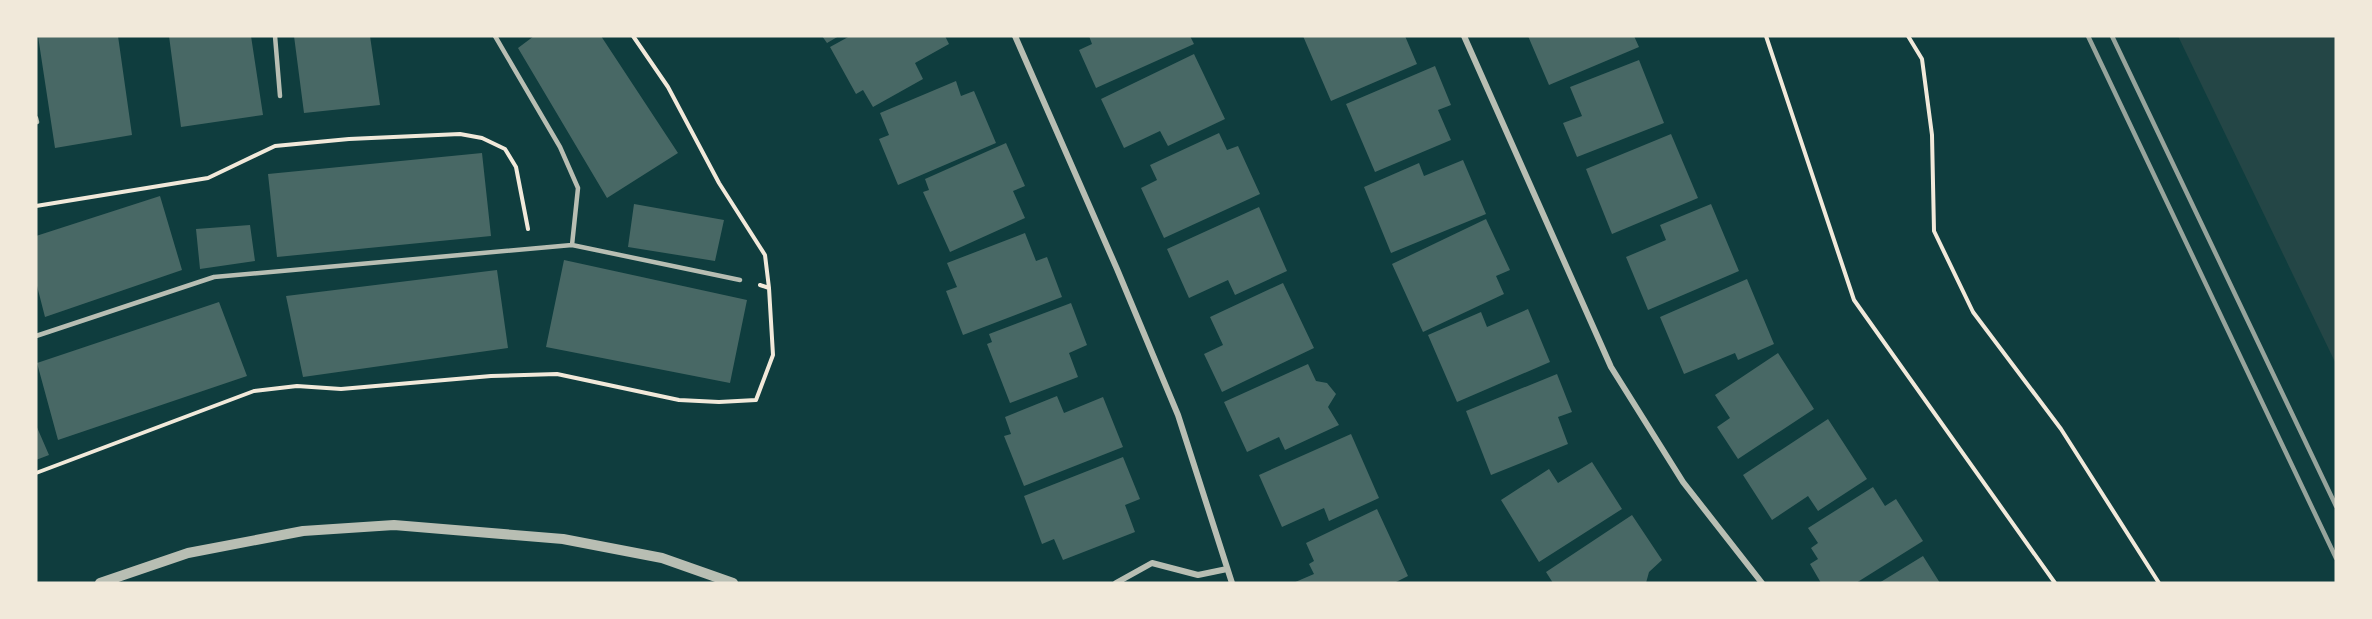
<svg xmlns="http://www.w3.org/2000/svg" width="2372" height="619" font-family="'PT Sans',sans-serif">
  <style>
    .green { fill: #244646 }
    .building { fill: #486865 }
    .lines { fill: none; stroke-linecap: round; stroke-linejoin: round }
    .path { stroke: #f1e9da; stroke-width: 4 }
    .service { stroke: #b8beb3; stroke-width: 4.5 }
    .minor { stroke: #b8beb3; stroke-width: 6 }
    .tertiary { stroke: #b8beb3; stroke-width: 10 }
    .rail { stroke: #97a49c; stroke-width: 4.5 }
  </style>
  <rect width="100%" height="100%" fill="#0f3d3e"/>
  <path class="green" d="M 2178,36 L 2336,36 L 2336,364 Z"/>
  <path class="building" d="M 38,36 L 118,36 L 132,135 L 55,148 Z
    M 169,36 L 251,36 L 263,115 L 181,127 Z
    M 294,36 L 370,36 L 380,105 L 304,113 Z
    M 534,36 L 601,36 L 678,153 L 607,198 L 518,48 Z
    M 822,36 L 839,36 L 827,43 Z
    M 850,36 L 945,36 L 949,44 L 915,63 L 923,79 L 873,107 L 863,90 L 856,94 L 830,47 Z
    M 1089,36 L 1190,36 L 1194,44 L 1096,88 L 1079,50 L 1092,44 Z
    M 1303,36 L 1405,36 L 1417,64 L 1331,101 Z
    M 1528,36 L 1634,36 L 1639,47 L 1549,85 Z
    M 1194,54 L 1225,119 L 1168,146 L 1160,131 L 1124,148 L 1101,99 Z
    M 1639,60 L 1664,123 L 1577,157 L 1563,123 L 1582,116 L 1570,87 Z
    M 1435,66 L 1451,105 L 1438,110 L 1451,140 L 1375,172 L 1346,104 Z
    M 956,81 L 961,96 L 974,91 L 996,143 L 898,185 L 879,139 L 889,135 L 880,113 Z
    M 1219,133 L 1227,150 L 1238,146 L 1260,194 L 1164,238 L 1141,188 L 1157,180 L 1150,165 Z
    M 1671,134 L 1698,198 L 1612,234 L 1586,169 Z
    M 1006,143 L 1025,186 L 1013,191 L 1025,218 L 950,252 L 923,192 L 929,190 L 925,179 Z
    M 482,153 L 491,236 L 277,257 L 268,174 Z
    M 1463,160 L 1486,214 L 1391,253 L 1364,187 L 1419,163 L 1424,176 Z
    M 160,196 L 182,270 L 45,317 L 36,282 L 36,236 Z
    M 634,204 L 724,220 L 715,261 L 628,247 Z
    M 1711,204 L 1739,271 L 1648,310 L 1626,257 L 1666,240 L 1660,225 Z
    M 1259,207 L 1287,271 L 1235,295 L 1228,280 L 1189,298 L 1167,249 Z
    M 1486,219 L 1510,270 L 1496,276 L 1504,294 L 1423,332 L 1392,264 Z
    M 250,225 L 255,261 L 200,269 L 196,229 Z
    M 1025,233 L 1036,261 L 1047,257 L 1062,297 L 963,335 L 946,291 L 957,287 L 947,263 Z
    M 564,260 L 747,300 L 730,383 L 546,347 Z
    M 497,270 L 508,348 L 303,377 L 286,296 Z
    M 1747,279 L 1774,344 L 1738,360 L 1735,353 L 1684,374 L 1660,317 Z
    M 1283,283 L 1314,348 L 1222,392 L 1204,354 L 1223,345 L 1210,317 Z
    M 219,302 L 247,376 L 58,440 L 37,363 Z
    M 1071,303 L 1087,345 L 1069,353 L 1078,377 L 1010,403 L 987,344 L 992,342 L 989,334 Z
    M 1528,309 L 1550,362 L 1457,402 L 1428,335 L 1481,312 L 1487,327 Z
    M 1778,353 L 1814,409 L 1738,459 L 1717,427 L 1730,418 L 1715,395 Z
    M 1308,364 L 1316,381 L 1327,383 L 1336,394 L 1328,407 L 1339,425 L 1285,450 L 1279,437 L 1247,452 L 1224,402 Z
    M 1557,374 L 1572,412 L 1558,417 L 1568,444 L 1491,475 L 1466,411 Z
    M 1057,396 L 1064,413 L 1103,397 L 1123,447 L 1024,486 L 1004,436 L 1011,434 L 1005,417 Z
    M 1828,419 L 1867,479 L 1818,511 L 1808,496 L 1772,520 L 1743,475 Z
    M 36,425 L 49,455 L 36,460 Z
    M 1351,434 L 1379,498 L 1329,521 L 1324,508 L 1282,527 L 1259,475 Z
    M 1123,457 L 1140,499 L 1125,505 L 1135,532 L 1063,560 L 1054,539 L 1042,544 L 1024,496 Z
    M 1592,462 L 1622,509 L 1539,562 L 1501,500 L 1549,469 L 1558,483 Z
    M 1873,487 L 1885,506 L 1896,499 L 1923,541 L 1856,583 L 1821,583 L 1810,564 L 1818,559 L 1811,548 L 1818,543 L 1808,528 Z
    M 1377,509 L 1408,576 L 1394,583 L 1293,583 L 1314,574 L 1309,564 L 1314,561 L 1306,543 Z
    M 1632,515 L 1662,560 L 1649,572 L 1646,583 L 1553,583 L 1546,572 Z
    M 1923,556 L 1940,583 L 1879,583 Z"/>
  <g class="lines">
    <path class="path" d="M 633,36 L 668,87 L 719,183 L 765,255 L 769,288
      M 1766,36 L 1854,300 L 2055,583
      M 1908,36 L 1922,59 L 1932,135 L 1934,231 L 1973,312 L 2061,429 L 2159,583
      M 36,206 L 208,178 L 275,146 L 349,139 L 460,134 L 482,138 L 505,149 L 516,167 L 528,229
      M 36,473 L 254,391 L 297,386 L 341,389 L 491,376 L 557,374 L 679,400 L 719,402 L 756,400 L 773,355 L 769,288 L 760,285"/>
    <path class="service" d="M 275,36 L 280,96
      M 495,36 L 560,147 L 578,188 L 572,245 L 740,280
      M 36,118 L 37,122
      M 36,336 L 214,277 L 572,245"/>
    <path class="minor" d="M 1015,36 L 1117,269 L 1178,415 L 1232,583
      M 1464,36 L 1611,367 L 1683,482 L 1762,583
      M 1116,583 L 1152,563 L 1198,575 L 1227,569"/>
    <path class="tertiary" d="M 100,583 L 188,553 L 303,531 L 394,525 L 563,539 L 662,558 L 733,583"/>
    <path class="rail" d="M 2088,36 L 2336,558
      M 2112,36 L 2336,506"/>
  </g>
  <rect width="2372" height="619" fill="none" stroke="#f1e9da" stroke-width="75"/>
</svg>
